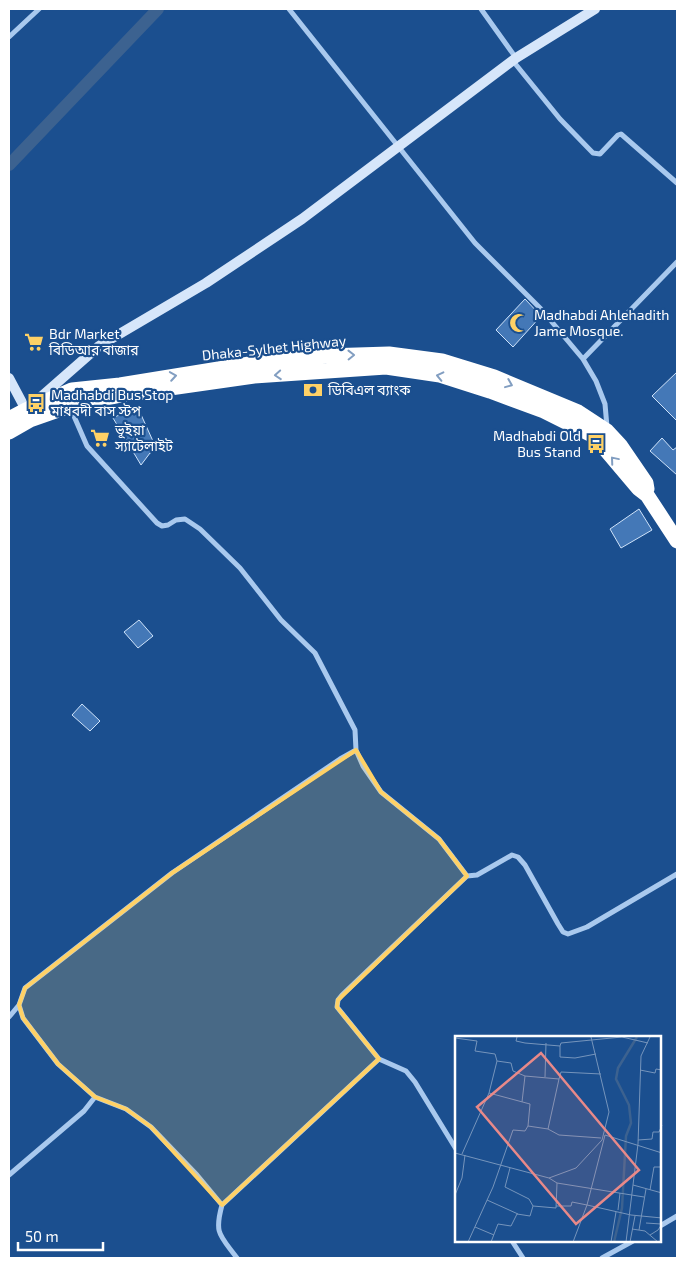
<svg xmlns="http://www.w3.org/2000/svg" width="686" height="1267" font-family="'Exo 2','Noto Sans Bengali',sans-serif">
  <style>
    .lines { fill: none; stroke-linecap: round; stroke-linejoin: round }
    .canal { stroke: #3c6290; stroke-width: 12 }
    .building { fill: #4478b7; stroke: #cfe3fa }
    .street { stroke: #a9c9ee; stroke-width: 5 }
    .secondary { stroke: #d6e6fa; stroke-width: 10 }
    .highway { stroke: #fff; stroke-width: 15 }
    .oneway { stroke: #829ec1 }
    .marked { fill: #ffd166; fill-opacity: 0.2; stroke: #ffd166; stroke-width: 4; stroke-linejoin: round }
    .labels { text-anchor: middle; stroke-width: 4.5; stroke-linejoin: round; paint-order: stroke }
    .poi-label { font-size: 14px; fill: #fff; stroke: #1b4f8f; text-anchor: start }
    .street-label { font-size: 14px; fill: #fff; stroke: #1b4f8f }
    .inset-river { fill: none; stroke: #3c6290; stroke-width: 2.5 }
    .inset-road { fill: none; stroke: #7695bc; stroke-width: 1 }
    .view { fill: #e88989; fill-opacity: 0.15; stroke: #e88989; stroke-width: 2.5 }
    .inset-edge { fill: none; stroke: #fff; stroke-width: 2.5 }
  </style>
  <rect width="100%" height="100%" fill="#1b4f8f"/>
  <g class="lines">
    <path class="canal" d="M 9,165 L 158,9"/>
  </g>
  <path class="building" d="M 525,299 L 541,316 L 513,347 L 496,330 Z
    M 677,372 L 677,421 L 652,396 Z
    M 138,408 L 157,450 L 150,453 L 141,465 L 113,418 L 131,409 Z
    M 662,438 L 673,450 L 677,447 L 677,475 L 650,451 Z
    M 639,509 L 652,530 L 621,548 L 610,529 Z
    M 139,620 L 153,636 L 138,648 L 124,632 Z
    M 82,704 L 100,721 L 90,731 L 72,715 Z"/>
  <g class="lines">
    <path class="street" d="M 289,9 L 475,243 L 541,309 L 583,359 L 596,381 L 605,404 L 607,427
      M 481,9 L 516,58
      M 9,37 L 39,9
      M 513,61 L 560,119 L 593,153 L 600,154 L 618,135 L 621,134 L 677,183
      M 583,359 L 677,262
      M 70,407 L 87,446 L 157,523 L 162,526 L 168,525 L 176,520 L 185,519 L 200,529 L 240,568 L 281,620 L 315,653 L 355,730 L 356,750 L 340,759 L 172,873 L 25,988 L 19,1005 L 23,1018 L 58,1064 L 95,1097 L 126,1109 L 151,1127 L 197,1175 L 222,1205 C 214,1234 220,1235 237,1258
      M 356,750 L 363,766 L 381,792 L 439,839 L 467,876
      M 9,1017 L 19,1005
      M 456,1149 L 415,1082 L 406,1071 L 379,1059 L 337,1007 L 338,1000 L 342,995 L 467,876 L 477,875 L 512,855 L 518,857 L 525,865 L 558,924 L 563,932 L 568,934 L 587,927 L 677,874
      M 9,1175 L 84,1111 L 95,1097
      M 222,1205 L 379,1059
      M 660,1226 L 677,1216
      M 512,1241 L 523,1258
      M 602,1258 L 633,1241"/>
    <path class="secondary" d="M 9,378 L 26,410 L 99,346 L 206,283 L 302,219 L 516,58 L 595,9"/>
    <path class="highway" d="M 9,419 L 26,410 L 72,390 L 120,385 L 262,362 L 325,356 L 389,354 L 442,361 L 494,377 L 578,412 L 607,431 L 620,445 L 646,483 L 647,489
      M 9,432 L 30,420 L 70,406 L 121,395 L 254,376 L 386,367 L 440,375 L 490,391 L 544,411 L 594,436 L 638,488 L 647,495 L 677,541"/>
  </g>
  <defs><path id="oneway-chevron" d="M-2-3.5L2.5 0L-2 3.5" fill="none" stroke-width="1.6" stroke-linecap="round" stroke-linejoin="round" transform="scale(1.25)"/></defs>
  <g class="oneway">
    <use href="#oneway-chevron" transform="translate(351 355) rotate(-1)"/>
    <use href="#oneway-chevron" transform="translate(278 375) rotate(176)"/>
    <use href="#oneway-chevron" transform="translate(173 376) rotate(-9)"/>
    <use href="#oneway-chevron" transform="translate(440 376) rotate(-167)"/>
    <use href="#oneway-chevron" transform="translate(509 384) rotate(22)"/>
    <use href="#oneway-chevron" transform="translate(614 460) rotate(-130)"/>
  </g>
  <path class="marked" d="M 356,750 L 381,792 L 439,839 L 467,876 L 338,1000 L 337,1007 L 379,1059 L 222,1205 L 151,1127 L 126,1109 L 95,1097 L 58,1064 L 23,1018 L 19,1005 L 25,988 L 172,873 Z"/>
  <defs>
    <g id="mosque-bare" transform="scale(1.5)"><path d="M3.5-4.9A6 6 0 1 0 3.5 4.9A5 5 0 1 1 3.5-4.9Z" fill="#ffd166" stroke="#1b4f8f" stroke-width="2.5" paint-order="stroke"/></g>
    <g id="supermarket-bare" transform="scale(1.5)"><path d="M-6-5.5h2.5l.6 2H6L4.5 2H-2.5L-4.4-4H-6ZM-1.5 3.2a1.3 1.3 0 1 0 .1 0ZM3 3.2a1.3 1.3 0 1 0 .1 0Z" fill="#ffd166" stroke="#1b4f8f" stroke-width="2.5" paint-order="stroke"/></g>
    <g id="bank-bare" transform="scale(1.5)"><path d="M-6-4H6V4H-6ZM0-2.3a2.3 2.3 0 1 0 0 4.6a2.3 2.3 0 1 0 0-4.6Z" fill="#ffd166" stroke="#1b4f8f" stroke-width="2.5" paint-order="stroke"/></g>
    <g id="bus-bare" transform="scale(1.5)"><path d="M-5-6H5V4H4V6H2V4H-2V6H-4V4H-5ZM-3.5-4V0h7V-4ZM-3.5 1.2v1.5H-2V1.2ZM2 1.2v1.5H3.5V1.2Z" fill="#ffd166" stroke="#1b4f8f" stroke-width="2.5" paint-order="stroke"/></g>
  </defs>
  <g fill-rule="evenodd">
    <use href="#mosque-bare" x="519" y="323"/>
    <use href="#supermarket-bare" x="34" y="342"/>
    <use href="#bank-bare" x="313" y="390"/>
    <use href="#bus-bare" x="36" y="403"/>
    <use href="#supermarket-bare" x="100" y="438"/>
    <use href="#bus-bare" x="596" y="444"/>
  </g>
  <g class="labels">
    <g class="poi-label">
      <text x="534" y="320">Madhabdi Ahlehadith<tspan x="534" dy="16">Jame Mosque.</tspan></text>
      <text x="49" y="339">Bdr Market<tspan x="49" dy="16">বিডিআর বাজার</tspan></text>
      <text x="328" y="395">ডিবিএল ব্যাংক</text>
      <text x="51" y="400">Madhabdi Bus Stop<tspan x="51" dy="16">মাধবদী বাস স্টপ</tspan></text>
      <text x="115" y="435">ভূইয়া<tspan x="115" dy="16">স্যাটেলাইট</tspan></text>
      <text x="581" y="441" text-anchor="end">Madhabdi Old<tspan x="581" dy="16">Bus Stand</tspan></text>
    </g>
    <g class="street-label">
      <text transform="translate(274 348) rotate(-6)" y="5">Dhaka-Sylhet Highway</text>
    </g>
  </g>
  <g transform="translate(455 1036)">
    <rect width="206" height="206" fill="#1b4f8f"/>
    <path class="inset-river" d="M 159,206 L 167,172 L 171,100 L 176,87 L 174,69 L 161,43 L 163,32 L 182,1"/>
    <path class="inset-road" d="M 62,1 L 61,5 L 70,7 L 105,10 L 106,7 L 167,1 L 193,7M 0,2 L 22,5 L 20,15 L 40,18 L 42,25 L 56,27 L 58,35 L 70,40 L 104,43 L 93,93 L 104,99 L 146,102M 105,10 L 105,21 L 120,22 L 141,18M 185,34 L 200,37 L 201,33 L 207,34M 90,41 L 91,7M 104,43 L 106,36 L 146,38M 67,66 L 70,40M 73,90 L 93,93M 183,104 L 197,103 L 198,96 L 204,96 L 207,89M 0,117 L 94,142 L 121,132 L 147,104 L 154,76 L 136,1M 7,118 L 34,57 L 42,25M 55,132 L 50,151 L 74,163 L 78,170M 94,142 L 102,147 L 189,161M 178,149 L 207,157M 195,154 L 199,131 L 207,131M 0,159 L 7,142 L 10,119M 32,164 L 63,178M 132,169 L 176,179 L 207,182M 101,170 L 116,170 L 117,166 L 132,169M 163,174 L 165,157M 191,187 L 206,188M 20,191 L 39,199M 177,193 L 190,195 L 203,206M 184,194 L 191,153M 195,199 L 203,194 L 207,188M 13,206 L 38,151 L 58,94 L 70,95 L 73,90 L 75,68 L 34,57M 36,206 L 43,188 L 56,190 L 62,178 L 75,180 L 78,170 L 101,172 L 102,147M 118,206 L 132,169 L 150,99 L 207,117M 156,206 L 161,176M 171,206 L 183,108 L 186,20 L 195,1M 175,206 L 180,180"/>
    <path class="view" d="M 86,17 L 184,134 L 121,188 L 22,71 Z"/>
    <rect width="206" height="206" class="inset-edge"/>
  </g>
  <rect width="686" height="1267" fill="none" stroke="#ffffff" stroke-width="20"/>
  <path d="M18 1242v8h85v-8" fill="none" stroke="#ffffff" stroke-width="2.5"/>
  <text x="25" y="1242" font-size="15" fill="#ffffff" stroke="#1b4f8f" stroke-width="4" paint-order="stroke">50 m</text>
</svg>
